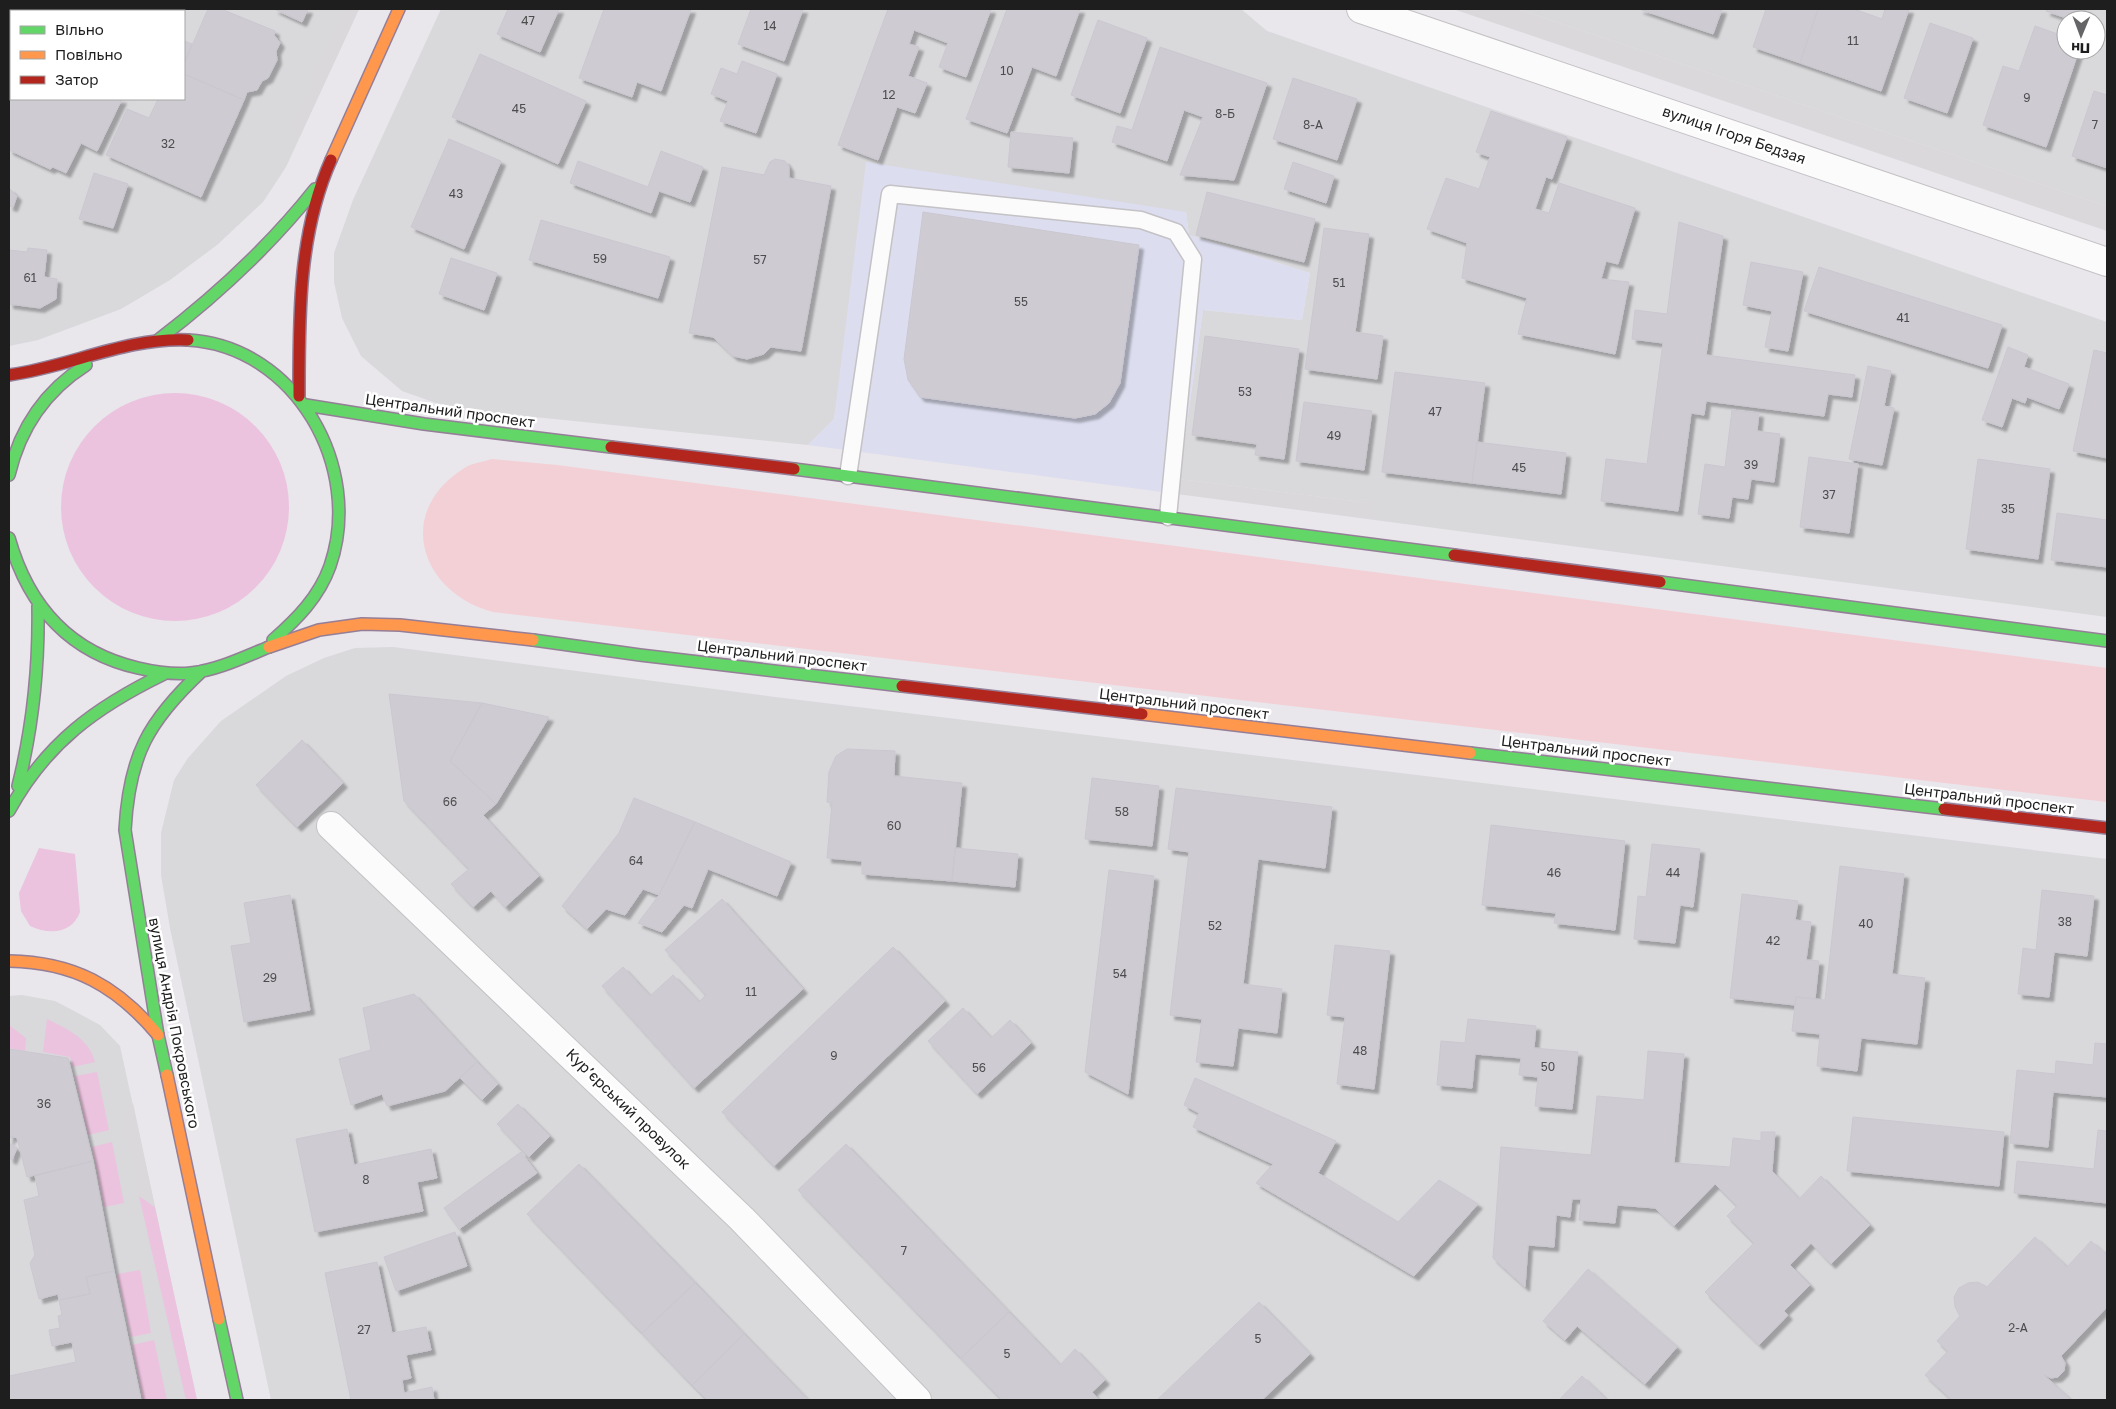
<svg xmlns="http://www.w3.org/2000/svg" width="2116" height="1409" font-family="'Golos Text',sans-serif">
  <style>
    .residential { fill: #d9d8db; fill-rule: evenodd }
    .commercial { fill: #dcddef }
    .grass { fill: #ebc3de }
    .park { fill: #f3d0d5 }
    .parking { fill: #dad8db }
    .building { fill: #ceccd2; stroke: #cbc7d0; filter: url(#shadow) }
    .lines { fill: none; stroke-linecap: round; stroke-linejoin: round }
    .lane-casing { stroke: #c4c2c5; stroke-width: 19 }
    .street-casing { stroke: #c4c2c5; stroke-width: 30 }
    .fast-casing { stroke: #957e97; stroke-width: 14 }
    .slow-casing { stroke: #957e97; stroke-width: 14 }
    .jam-casing { stroke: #957e97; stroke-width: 14 }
    .lane { stroke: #fcfbfc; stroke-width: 16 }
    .street { stroke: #fcfbfc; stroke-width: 28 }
    .fast { stroke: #63d668; stroke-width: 11 }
    .slow { stroke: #ff974d; stroke-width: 11 }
    .jam { stroke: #b3261e; stroke-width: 11 }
    .labels { text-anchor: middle; stroke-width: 5; stroke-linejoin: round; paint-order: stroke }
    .number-label { font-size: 12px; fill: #4d4c4e }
    .street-label { font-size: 15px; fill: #1e1e1e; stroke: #fff }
  </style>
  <defs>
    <filter id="shadow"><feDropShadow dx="4.5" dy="4.5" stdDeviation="1" flood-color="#0004"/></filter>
  </defs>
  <rect width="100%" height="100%" fill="#e9e6ec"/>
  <path class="residential" d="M 9,9 L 359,9 L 286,167 L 263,202 L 217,245 L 170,280 L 121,309 L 38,340 L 9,346 ZM 11,11 L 184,11 L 184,99 L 11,99 Z
    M 441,9 L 1241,9 L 1267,31 L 2107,322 L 2107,617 L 1375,520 L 1369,503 L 1179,479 L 1203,310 L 1302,320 L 1310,273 L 1189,235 L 1186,212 L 839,384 L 834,419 L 808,445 L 486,412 L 436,403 L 402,391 L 361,356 L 342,318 L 334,282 L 334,253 L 353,200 Z
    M 1517,9 L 2107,9 L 2107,206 ZM 2066,20 L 2096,20 L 2096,50 L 2066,50 Z
    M 393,647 L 775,697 L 2107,859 L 2107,1400 L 271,1400 L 170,928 L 161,875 L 161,833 L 174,780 L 188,758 L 221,721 L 286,676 L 324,658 L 355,648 Z
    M 22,995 L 55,1001 L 76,1012 L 100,1025 L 120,1046 L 197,1400 L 9,1400 L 9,996 Z"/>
  <path class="commercial" d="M 866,162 L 1186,212 L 1189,235 L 1310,273 L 1302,320 L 1203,310 L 1177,494 L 808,445 L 834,419 Z"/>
  <path class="grass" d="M61 507a114 114 0 1 1 228 0a114 114 0 1 1-228 0Z
    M 39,848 L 75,854 L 80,912 C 72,934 49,935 30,926 L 21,911 L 19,893 Z
    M 47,1019 C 67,1029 89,1038 95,1062 L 73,1067 L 70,1057 L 43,1052 Z
    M 9,1025 L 26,1038 L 25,1051 L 9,1048 Z
    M 97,1072 L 109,1130 L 88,1135 L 75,1076 Z
    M 112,1142 L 124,1203 L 104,1207 L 92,1147 Z
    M 139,1196 L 155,1207 L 197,1400 L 186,1400 Z
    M 140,1270 L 151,1333 L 131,1337 L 117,1274 Z
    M 154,1340 L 167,1400 L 143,1400 L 132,1345 Z"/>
  <path class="park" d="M 492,459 L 557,465 L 2107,668 L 2107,802 L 493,612 C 421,593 394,513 463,469 C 471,463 483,462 492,459 Z"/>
  <path class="parking" d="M 344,9 L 359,9 L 300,135 L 290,126 Z
    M 1453,9 L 1517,9 L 2107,206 L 2107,231 Z
    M 1179,479 L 1370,503 L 1375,520 L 1177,494 Z
    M 133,1103 L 155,1207 L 139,1196 L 122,1114 Z"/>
  <path class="building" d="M 9,9 L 34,9 L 33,11 L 11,11 L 11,27 L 9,26 Z
    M 34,9 L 95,9 L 102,11 L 33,11 Z
    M 208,9 L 221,9 L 275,31 L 274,35 L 280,43 L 276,51 L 277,60 L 268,78 L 262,81 L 257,90 L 247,92 L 244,100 L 184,74 L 184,64 Z
    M 274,9 L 308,9 L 302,22 Z
    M 508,9 L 559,9 L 540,52 L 497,34 Z
    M 604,9 L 691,9 L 661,91 L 637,82 L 632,97 L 579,78 Z
    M 751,9 L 803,9 L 784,61 L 738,44 Z
    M 888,9 L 991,9 L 966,77 L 939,67 L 948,43 L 914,30 L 909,44 L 919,47 L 908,76 L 927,83 L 915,113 L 897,107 L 878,160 L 838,145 Z
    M 1007,9 L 1080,9 L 1056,76 L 1032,67 L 1007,133 L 966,119 Z
    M 1639,9 L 1722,9 L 1713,34 Z
    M 1766,9 L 1818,9 L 1800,63 L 1753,47 Z
    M 1818,9 L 1854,9 L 1882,19 L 1885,9 L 1909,9 L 1881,91 L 1800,63 Z
    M 2047,9 L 2086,9 L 2082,20 L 2072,20 L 2046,11 Z
    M 1098,20 L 1147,38 L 1120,113 L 1071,95 Z
    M 1930,23 L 1973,38 L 1947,113 L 1904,98 Z
    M 2035,26 L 2066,37 L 2066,50 L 2079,50 L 2046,147 L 1983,125 L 2003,66 L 2019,71 Z
    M 184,41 L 192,44 L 184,64 Z
    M 9,46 L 11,47 L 11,99 L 122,99 L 97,151 L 81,143 L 66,173 L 53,167 L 50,169 L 9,150 Z
    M 1160,47 L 1267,83 L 1234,180 L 1180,175 L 1203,117 L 1184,110 L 1167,161 L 1112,142 L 1117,126 L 1132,130 Z
    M 480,54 L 586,101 L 558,164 L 452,117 Z
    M 742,61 L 777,74 L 756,133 L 720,121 L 728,101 L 711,94 L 721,68 L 737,74 Z
    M 184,74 L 244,100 L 201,197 L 106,155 L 127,109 L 149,118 L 158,99 L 184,99 Z
    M 1293,78 L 1357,99 L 1337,160 L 1273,139 Z
    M 2094,91 L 2107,95 L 2107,168 L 2072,156 Z
    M 1491,111 L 1567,137 L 1552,179 L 1546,177 L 1535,209 L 1549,213 L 1559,183 L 1635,208 L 1618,264 L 1606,261 L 1601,279 L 1629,282 L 1615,354 L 1518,334 L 1527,298 L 1462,278 L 1467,243 L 1427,229 L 1446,178 L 1479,189 L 1490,157 L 1476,152 Z
    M 1011,132 L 1073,138 L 1069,173 L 1008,167 Z
    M 449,139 L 501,161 L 464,249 L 411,227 Z
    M 661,151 L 703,167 L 690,202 L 659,191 L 651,213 L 570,183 L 578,161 L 648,187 Z
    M 775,159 L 785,161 L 789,167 L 789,178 L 831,186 L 801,351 L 771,347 L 764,354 L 747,359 L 733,356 L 713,337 L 689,333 L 722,167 L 764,175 L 770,162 Z
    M 1293,162 L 1334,176 L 1326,203 L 1284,189 Z
    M 94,173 L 128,184 L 113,228 L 79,219 Z
    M 9,188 L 17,196 L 13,207 L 9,206 Z
    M 1207,192 L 1315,219 L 1304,262 L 1196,235 Z
    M 923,212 L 1139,245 L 1120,383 L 1109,403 L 1095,414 L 1075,418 L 920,397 L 908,380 L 904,359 Z
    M 541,220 L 670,257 L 658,298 L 529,260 Z
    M 1679,222 L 1723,236 L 1706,355 L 1855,375 L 1852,397 L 1828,394 L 1824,416 L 1706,401 L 1704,415 L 1691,413 L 1678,511 L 1601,501 L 1606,459 L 1647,464 L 1663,343 L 1632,339 L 1635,310 L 1667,314 Z
    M 1324,228 L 1369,234 L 1355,332 L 1383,336 L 1377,379 L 1305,369 Z
    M 28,248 L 47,250 L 44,277 L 57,279 L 56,299 L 40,308 L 9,304 L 9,250 L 27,252 Z
    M 451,258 L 497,273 L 484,310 L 439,294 Z
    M 1751,262 L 1803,272 L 1788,351 L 1765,347 L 1772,311 L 1743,305 Z
    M 1819,267 L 2002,325 L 1988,368 L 1804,311 Z
    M 1205,336 L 1299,349 L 1284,459 L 1255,455 L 1257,444 L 1192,435 Z
    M 2008,347 L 2028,355 L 2024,367 L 2069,384 L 2059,409 L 2027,397 L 2025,403 L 2012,398 L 2002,427 L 1982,420 Z
    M 2094,350 L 2107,353 L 2107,458 L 2073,451 Z
    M 1868,366 L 1891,371 L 1884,406 L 1894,408 L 1882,465 L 1849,459 Z
    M 1395,372 L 1485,383 L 1472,483 L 1382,472 Z
    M 1304,402 L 1372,411 L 1364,470 L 1296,461 Z
    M 1732,410 L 1759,413 L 1757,431 L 1780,434 L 1774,482 L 1751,479 L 1748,499 L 1732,497 L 1729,518 L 1698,514 L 1705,464 L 1725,467 Z
    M 1477,442 L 1566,453 L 1561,494 L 1472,483 Z
    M 1809,457 L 1858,464 L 1849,533 L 1800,527 Z
    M 1978,459 L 2050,469 L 2038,559 L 1966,549 Z
    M 2057,513 L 2107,520 L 2107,567 L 2051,560 Z
    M 389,694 L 482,703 L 450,761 L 496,804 L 483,815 L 539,876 L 505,907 L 491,891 L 473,907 L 451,884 L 469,869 L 404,801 Z
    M 482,703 L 549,717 L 496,804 L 450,761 Z
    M 302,740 L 343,783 L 297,827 L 256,785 Z
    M 847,749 L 895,751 L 894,776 L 962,783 L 952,881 L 862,874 L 862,861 L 827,858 L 832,803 L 827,802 L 829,772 L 836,756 Z
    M 1092,778 L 1159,786 L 1152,846 L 1085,839 Z
    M 1176,788 L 1332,807 L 1325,868 L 1258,859 L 1243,984 L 1282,989 L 1277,1033 L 1238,1028 L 1233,1066 L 1196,1062 L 1202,1019 L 1170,1015 L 1189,852 L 1168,849 Z
    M 634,798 L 695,822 L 659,895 L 643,889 L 625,915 L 606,909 L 587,929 L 562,906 L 619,833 Z
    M 695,822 L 791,862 L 777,896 L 708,869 L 692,908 L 684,905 L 662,932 L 638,923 L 659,895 Z
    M 1491,825 L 1625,841 L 1615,930 L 1554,923 L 1556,913 L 1482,905 Z
    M 1652,844 L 1700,849 L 1693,907 L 1680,905 L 1675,943 L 1634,939 L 1638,896 L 1646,897 Z
    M 955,848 L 1018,854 L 1015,887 L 952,881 Z
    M 1840,866 L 1904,874 L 1892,974 L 1925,978 L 1917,1044 L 1861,1038 L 1857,1071 L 1817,1066 L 1820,1034 L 1792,1031 L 1796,997 L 1825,1000 Z
    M 1109,870 L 1154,876 L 1128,1094 L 1085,1072 Z
    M 2042,890 L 2094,896 L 2087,956 L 2054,952 L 2049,997 L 2018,994 L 2023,948 L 2036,950 Z
    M 1742,894 L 1798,901 L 1795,920 L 1811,922 L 1806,960 L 1819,961 L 1815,999 L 1796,997 L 1795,1005 L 1730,998 Z
    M 290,895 L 310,1010 L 244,1022 L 231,946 L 251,943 L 244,903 Z
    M 722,899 L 803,989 L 694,1088 L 602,986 L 623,967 L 650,996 L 673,975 L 699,1002 L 706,995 L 665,950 Z
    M 1335,945 L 1390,951 L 1374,1089 L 1337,1084 L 1345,1017 L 1327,1015 Z
    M 893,947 L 945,1001 L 774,1166 L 722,1112 Z
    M 414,994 L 477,1062 L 445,1091 L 387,1106 L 382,1094 L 351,1105 L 339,1059 L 371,1050 L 363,1008 Z
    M 963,1008 L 991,1038 L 1010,1020 L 1031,1043 L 977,1094 L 928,1041 Z
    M 1468,1019 L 1536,1026 L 1534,1048 L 1578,1052 L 1572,1109 L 1535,1106 L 1538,1077 L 1519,1075 L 1521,1058 L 1475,1054 L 1472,1088 L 1437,1085 L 1441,1041 L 1465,1043 Z
    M 2095,1043 L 2107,1044 L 2107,1097 L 2053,1092 L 2048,1147 L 2010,1143 L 2017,1070 L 2055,1074 L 2056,1061 L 2093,1065 Z
    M 9,1049 L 68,1058 L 93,1161 L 27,1177 L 17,1138 L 11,1136 L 9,1141 Z
    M 1648,1051 L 1684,1054 L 1674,1163 L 1730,1167 L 1733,1138 L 1761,1141 L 1761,1132 L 1775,1132 L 1772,1171 L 1799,1199 L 1821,1176 L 1870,1225 L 1831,1264 L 1811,1243 L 1790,1265 L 1810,1285 L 1784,1311 L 1788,1315 L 1759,1345 L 1705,1292 L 1754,1243 L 1727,1216 L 1737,1206 L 1715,1184 L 1674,1226 L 1655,1208 L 1617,1205 L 1615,1223 L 1579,1220 L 1581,1199 L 1572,1199 L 1570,1217 L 1556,1215 L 1554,1247 L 1528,1245 L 1525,1287 L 1493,1258 L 1501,1147 L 1591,1155 L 1597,1096 L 1644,1100 Z
    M 477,1062 L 498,1084 L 482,1100 L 460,1078 Z
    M 1195,1078 L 1336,1141 L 1318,1173 L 1398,1222 L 1439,1180 L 1478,1204 L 1414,1276 L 1256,1183 L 1273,1164 L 1193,1127 L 1199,1113 L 1184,1105 Z
    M 518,1104 L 550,1136 L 529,1157 L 497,1124 Z
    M 1853,1117 L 2004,1132 L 1999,1186 L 1847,1171 Z
    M 347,1129 L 354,1165 L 431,1149 L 437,1178 L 417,1182 L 423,1211 L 315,1232 L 296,1139 Z
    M 2098,1130 L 2107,1131 L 2107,1203 L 2014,1193 L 2017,1161 L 2094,1169 Z
    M 9,1143 L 17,1148 L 12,1160 L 9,1158 Z
    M 846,1144 L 1009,1312 L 961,1358 L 798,1190 Z
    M 521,1152 L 537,1173 L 459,1229 L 444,1208 Z
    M 93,1161 L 114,1271 L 86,1277 L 90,1294 L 59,1300 L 58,1294 L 39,1299 L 30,1263 L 35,1255 L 24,1200 L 39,1196 L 35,1176 Z
    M 579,1164 L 695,1283 L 642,1333 L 527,1214 Z
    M 455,1232 L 467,1266 L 396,1291 L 384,1257 Z
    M 2035,1237 L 2067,1267 L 2091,1241 L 2107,1255 L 2107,1307 L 2061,1356 L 2065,1363 L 2064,1371 L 2058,1377 L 2051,1378 L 2044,1375 L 2071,1400 L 1952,1400 L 1925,1375 L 1948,1351 L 1937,1341 L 1960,1316 L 1955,1307 L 1954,1297 L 1959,1288 L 1968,1283 L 1978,1282 L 1987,1287 Z
    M 377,1262 L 392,1333 L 426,1327 L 431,1350 L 406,1355 L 411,1378 L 402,1380 L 404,1393 L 432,1387 L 434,1400 L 351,1400 L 325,1273 Z
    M 1588,1269 L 1677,1347 L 1645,1384 L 1577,1326 L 1565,1340 L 1543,1321 Z
    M 114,1271 L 141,1400 L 9,1400 L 9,1376 L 76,1362 L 72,1342 L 52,1346 L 49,1330 L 60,1328 L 58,1316 L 62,1315 L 59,1300 L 90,1294 L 86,1277 Z
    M 695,1283 L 744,1334 L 692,1385 L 642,1333 Z
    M 1259,1302 L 1310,1354 L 1262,1400 L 1157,1400 Z
    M 1009,1312 L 1060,1365 L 1075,1349 L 1105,1380 L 1092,1392 L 1099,1400 L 1002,1400 L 961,1358 Z
    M 744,1334 L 808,1400 L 707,1400 L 692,1385 Z
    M 1582,1376 L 1607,1400 L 1559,1400 Z"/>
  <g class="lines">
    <g class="lane-casing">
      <path id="lane" d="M 848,476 L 890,194 L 1141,220 L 1176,232 L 1193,259 L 1168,517"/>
    </g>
    <g class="street-casing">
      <path id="street" d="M 1361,9 L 2107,262
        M 331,826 L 742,1219 L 917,1400"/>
    </g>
    <g class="fast-casing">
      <path id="fast" d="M 158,340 C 217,295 269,247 315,189
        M 188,340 C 296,346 364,468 330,566 C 319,597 297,619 273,640
        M 306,405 L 424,424 L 611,447
        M 794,469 L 1454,555
        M 9,475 C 20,428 45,391 86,365
        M 9,538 C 28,605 68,652 138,668 C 155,672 173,675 191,673 C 218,670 244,657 269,647
        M 1660,582 L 2107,641
        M 533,640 L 640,655 L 902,686
        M 1470,753 L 1944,809
        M 18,786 C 33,726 39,668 38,606
        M 9,811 C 46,743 96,707 164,674
        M 167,1075 L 158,1035 L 125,830 C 129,756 148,721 202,671
        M 219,1319 L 237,1400"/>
    </g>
    <g class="slow-casing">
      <path id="slow" d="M 331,160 L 399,9
        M 269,647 L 319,630 L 362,624 L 400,625 L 533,640
        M 1142,714 L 1470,753
        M 9,961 C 74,962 117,986 158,1035
        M 167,1075 L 219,1319"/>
    </g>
    <g class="jam-casing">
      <path id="jam" d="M 9,375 C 69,367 127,337 188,340
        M 299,396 C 299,317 298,234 331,160
        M 611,447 L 794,469
        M 1454,555 L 1660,582
        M 902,686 L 1142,714
        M 1944,809 L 2107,828"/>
    </g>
    <use href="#lane" class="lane"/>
    <use href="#street" class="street"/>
    <use href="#fast" class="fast"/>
    <use href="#slow" class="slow"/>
    <use href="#jam" class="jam"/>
  </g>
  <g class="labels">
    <g class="number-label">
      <text x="528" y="25">47</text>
      <text x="770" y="30">14</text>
      <text x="1853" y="45">11</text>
      <text x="1007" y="75">10</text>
      <text x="889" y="99">12</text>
      <text x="2027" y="102">9</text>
      <text x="519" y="113">45</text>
      <text x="1225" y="118">8-Б</text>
      <text x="1313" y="129">8-А</text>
      <text x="2095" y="129">7</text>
      <text x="168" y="148">32</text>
      <text x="456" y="198">43</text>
      <text x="600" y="263">59</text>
      <text x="760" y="264">57</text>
      <text x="30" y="282">61</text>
      <text x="1339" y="287">51</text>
      <text x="1021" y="306">55</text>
      <text x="1903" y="322">41</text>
      <text x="1245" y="396">53</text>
      <text x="1435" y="416">47</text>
      <text x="1334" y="440">49</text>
      <text x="1751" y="469">39</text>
      <text x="1519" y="472">45</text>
      <text x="1829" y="499">37</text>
      <text x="2008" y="513">35</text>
      <text x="450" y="806">66</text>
      <text x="1122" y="816">58</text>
      <text x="894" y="830">60</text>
      <text x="636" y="865">64</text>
      <text x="1554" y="877">46</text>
      <text x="1673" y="877">44</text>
      <text x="2065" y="926">38</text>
      <text x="1866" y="928">40</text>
      <text x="1215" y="930">52</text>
      <text x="1773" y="945">42</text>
      <text x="1120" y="978">54</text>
      <text x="270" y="982">29</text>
      <text x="751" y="996">11</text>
      <text x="1360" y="1055">48</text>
      <text x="834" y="1060">9</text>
      <text x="1548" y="1071">50</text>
      <text x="979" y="1072">56</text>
      <text x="44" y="1108">36</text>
      <text x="366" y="1184">8</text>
      <text x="904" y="1255">7</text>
      <text x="2018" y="1332">2-А</text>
      <text x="364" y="1334">27</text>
      <text x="1258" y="1343">5</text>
      <text x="1007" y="1358">5</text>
    </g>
    <g class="street-label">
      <text transform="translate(1734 135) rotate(19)" y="5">вулиця Ігоря Бедзая</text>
      <text transform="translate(450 411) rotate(8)" y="5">Центральний проспект</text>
      <text transform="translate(782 656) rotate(7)" y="5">Центральний проспект</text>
      <text transform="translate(1184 704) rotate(7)" y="5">Центральний проспект</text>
      <text transform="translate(1586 751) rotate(7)" y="5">Центральний проспект</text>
      <text transform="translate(1989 799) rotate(7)" y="5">Центральний проспект</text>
      <text transform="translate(174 1023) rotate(79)" y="5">вулиця Андрія Покровського</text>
      <text transform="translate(628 1109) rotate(44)" y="5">Курʼєрський провулок</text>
    </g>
  </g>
  <rect width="2116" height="1409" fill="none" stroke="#1e1e1e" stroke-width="20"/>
  <rect x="10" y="10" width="175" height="90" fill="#ffffff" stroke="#a5a5a5"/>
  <rect x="20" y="26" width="25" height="8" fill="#63d668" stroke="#a5a5a5"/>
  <text x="55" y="35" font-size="15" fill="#1e1e1e">Вільно</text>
  <rect x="20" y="51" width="25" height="8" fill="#ff974d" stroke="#a5a5a5"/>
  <text x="55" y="60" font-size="15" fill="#1e1e1e">Повільно</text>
  <rect x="20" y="76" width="25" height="8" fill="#b3261e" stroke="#a5a5a5"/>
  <text x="55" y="85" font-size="15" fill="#1e1e1e">Затор</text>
  <g transform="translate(2081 35) rotate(181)"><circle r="24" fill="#ffffff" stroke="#a5a5a5"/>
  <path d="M0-4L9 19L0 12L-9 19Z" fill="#656466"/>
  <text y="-8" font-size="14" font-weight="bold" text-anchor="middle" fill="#1e1e1e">Пн</text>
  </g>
</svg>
